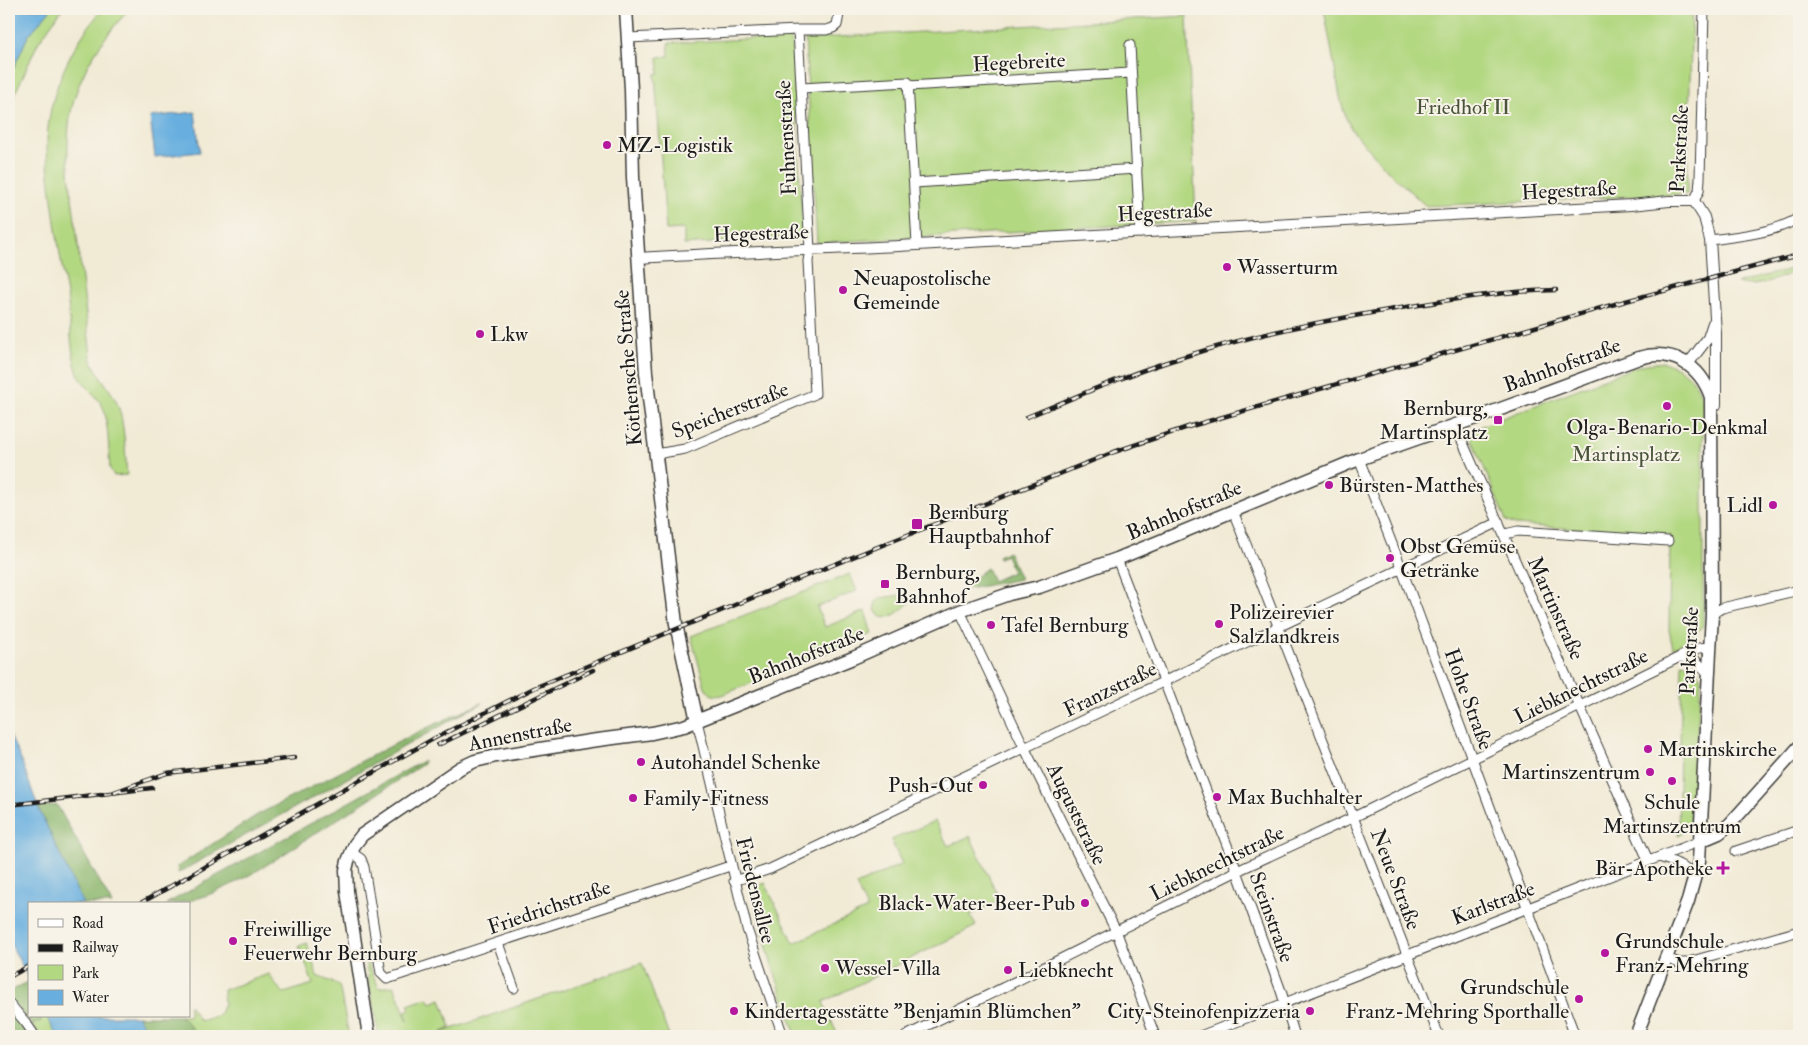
<svg xmlns="http://www.w3.org/2000/svg" width="1808" height="1045" font-family="'IM FELL Double Pica',serif">
  <style>
    .green { fill: #b3d882; stroke: #687a4f }
    .forest { fill: #8eb870; stroke: #556a46 }
    .water { fill: #68afdf; stroke: #42667e }
    .lines { fill: none; stroke-linecap: round; stroke-linejoin: round }
    .minor-casing { stroke: #3c3b38; stroke-width: 11 }
    .tertiary-casing { stroke: #3c3b38; stroke-width: 12 }
    .secondary-casing { stroke: #3c3b38; stroke-width: 15 }
    .minor { stroke: #fff; stroke-width: 9 }
    .tertiary { stroke: #fff; stroke-width: 10 }
    .secondary { stroke: #fff; stroke-width: 12 }
    .rail-casing { stroke: #1c1c1c; stroke-width: 4.5 }
    .rail { stroke: #f7f3e8; stroke-width: 2.5; stroke-dasharray: 8; stroke-linecap: butt }
    .poi-dot { fill: #b5179e; stroke: #f7f3e8; stroke-width: 2 }
    .labels { text-anchor: middle; stroke-width: 4; stroke-linejoin: round; paint-order: stroke }
    .street-label { font-size: 21px; fill: #1c1c1c; stroke: #f7f3e8 }
    .park-label { font-size: 21px; fill: #49543b; stroke: #f7f3e8 }
    .poi-label { font-size: 21px; fill: #1c1c1c; stroke: #f7f3e8; text-anchor: start }
  </style>
  <rect width="100%" height="100%" fill="#f7f3e8"/>
  <filter id="ink" filterUnits="userSpaceOnUse"><feTurbulence type="fractalNoise" baseFrequency=".02" numOctaves="2"/><feDisplacementMap in="SourceGraphic" scale="10" xChannelSelector="R" yChannelSelector="G"/><feConvolveMatrix kernelMatrix="1 2 1 2 8 2 1 2 1" color-interpolation-filters="sRGB"/></filter>
  <filter id="wash" filterUnits="userSpaceOnUse"><feTurbulence type="fractalNoise" baseFrequency=".0096" numOctaves="4" result="noise"/><feDisplacementMap in="SourceGraphic" scale="20" xChannelSelector="R" yChannelSelector="G"/><feGaussianBlur stdDeviation="1.12" result="paint"/><feColorMatrix in="noise" values="0 0 0 0 0 0 0 0 0 0 0 0 0 0 0 0 0 1.4 0 .05"/><feComposite in="paint" operator="in"/></filter>
  <g filter="url(#wash)">
    <rect width="100%" height="100%" fill="#f1ead5"/>
    <path class="green" d="M 51,9 L 62,9 L 38,43 L 9,107 L 9,78 L 28,36 Z
      M 103,9 L 130,9 C 99,41 74,80 69,125 C 65,159 72,194 76,228 C 81,271 86,314 91,357 C 95,373 109,386 116,401 C 125,419 125,454 127,475 L 114,476 L 110,469 C 109,455 108,415 102,405 C 94,392 80,383 76,368 C 69,343 71,315 66,289 C 60,257 55,225 51,192 C 48,168 45,144 49,120 C 55,80 76,39 103,9 Z
      M 1324,9 L 1692,9 L 1687,194 L 1426,206 L 1390,173 L 1352,130 L 1346,118 L 1341,102 Z
      M 1187,16 L 1196,221 L 817,243 L 805,39 Z
      M 787,37 L 791,40 L 792,44 L 803,236 L 684,245 L 684,229 L 666,230 L 655,74 L 659,73 L 658,57 L 669,56 L 668,43 Z
      M 1799,267 L 1799,271 C 1779,276 1759,290 1737,283 Z
      M 1664,362 C 1687,371 1696,378 1703,402 L 1703,626 L 1692,638 L 1673,648 L 1669,630 L 1670,535 L 1515,525 L 1506,521 L 1469,431 L 1632,368 L 1646,364 Z
      M 850,574 L 857,591 L 817,607 L 825,627 L 865,611 L 872,634 L 722,695 C 713,697 710,695 705,687 L 691,636 Z
      M 908,594 L 912,595 L 913,598 C 907,606 885,627 877,613 C 874,609 875,606 876,601 L 880,598 Z
      M 1682,663 L 1693,664 L 1699,673 L 1701,679 L 1691,820 L 1688,828 L 1678,835 Z
      M 935,821 L 948,846 L 970,836 L 1000,900 L 970,915 L 976,926 L 823,1002 L 838,1036 L 796,1036 L 770,959 L 751,889 L 765,883 L 794,943 L 867,909 L 856,885 L 902,864 L 891,840 Z
      M 307,943 L 317,976 L 339,985 L 349,1036 L 198,1036 L 184,1019 L 179,1016 L 189,1016 L 189,1005 L 200,1021 L 219,1015 L 224,1004 L 223,990 L 269,974 L 276,985 L 284,993 L 313,984 L 299,946 Z
      M 364,955 L 379,988 L 394,986 L 408,1021 L 405,1011 L 410,1009 L 408,1005 L 428,998 L 431,1003 L 441,999 L 451,1028 L 440,1033 L 642,963 L 669,1036 L 379,1036 Z
      M 42,1016 L 46,1016 L 57,1036 L 40,1036 L 32,1025 L 41,1021 Z"/>
    <path class="forest" d="M 1008,551 L 1020,579 L 968,589 L 965,585 L 987,568 L 993,581 L 1013,572 L 1006,555 L 999,558 L 998,556 Z
      M 482,703 L 178,873 L 177,867 L 257,815 L 420,731 Z
      M 423,761 L 423,764 C 388,787 354,809 319,831 C 279,857 214,904 166,904 Z
      M 57,805 L 112,904 L 75,904 L 38,807 Z
      M 29,981 L 29,1016 L 42,1016 L 41,1021 L 32,1025 L 9,997 L 9,992 Z
      M 9,1009 L 26,1029 L 24,1036 L 9,1036 Z
      M 138,1016 L 179,1016 L 184,1019 L 198,1036 L 149,1036 Z"/>
    <path class="water" d="M 9,9 L 51,9 L 28,36 L 9,78 Z
      M 195,112 L 200,152 L 155,157 L 150,117 Z
      M 9,734 L 20,757 L 38,807 L 83,904 L 29,904 L 29,979 L 9,941 Z
      M 46,1016 L 138,1016 L 149,1036 L 57,1036 Z"/>
  </g>
  <g filter="url(#ink)">
    <g class="lines">
      <g class="minor-casing">
        <path id="minor" d="M 628,38 L 798,30 L 826,30 L 833,28 L 837,25 L 840,9
          M 1130,45 L 1140,233
          M 908,86 L 1131,73
          M 801,88 L 908,82 L 917,245
          M 914,183 L 1137,169
          M 1694,201 L 1699,191 L 1700,179 L 1704,9
          M 1710,240 C 1734,237 1781,232 1799,217
          M 1455,425 L 1648,860
          M 656,454 L 685,449 L 815,394 L 808,261 L 810,250 L 798,30
          M 1359,459 L 1401,567 L 1575,1036
          M 1233,511 L 1439,1036
          M 1505,534 L 1518,531 L 1668,541
          M 1117,559 L 1237,871 L 1281,991 L 1295,1036
          M 960,611 L 1025,749 L 1117,933 L 1155,1036
          M 1712,614 L 1722,608 L 1799,590
          M 1679,658 L 1694,659 L 1709,674
          M 697,721 L 747,929 L 783,1036
          M 1736,851 L 1799,830
          M 351,852 L 361,859 L 364,867 L 381,973 L 387,979 L 730,866
          M 1659,857 C 1677,863 1683,864 1695,880
          M 734,881 L 770,869 L 1499,522
          M 498,943 L 514,988
          M 1666,958 L 1679,963 L 1685,963 L 1799,931
          M 9,1003 L 26,1023 L 35,1036
          M 906,1036 L 1237,871 L 1354,817 L 1690,652 L 1699,648 L 1710,647
          M 1200,1036 L 1700,841"/>
      </g>
      <g class="tertiary-casing">
        <path id="tertiary" d="M 638,258 C 731,252 824,250 917,245 C 1155,232 1393,218 1631,205 L 1669,201 L 1694,201 L 1704,217 L 1710,240 L 1716,333 L 1716,405
          M 1688,364 L 1708,338 L 1713,323"/>
      </g>
      <g class="secondary-casing">
        <path id="secondary" d="M 626,9 L 631,89 L 633,177 L 646,373 L 676,624 L 697,721
          M 1700,841 L 1719,833 L 1730,824 L 1799,747
          M 369,1036 L 347,891 L 346,870 L 348,861 L 355,844 L 362,835 L 460,768 L 475,761 L 496,756 L 590,741 L 652,733 L 684,726 L 853,658 L 960,611 L 1009,594 L 1039,587 L 1117,559 L 1359,459 L 1487,414 L 1639,358 C 1672,348 1700,365 1711,397 L 1712,614 L 1699,861 L 1688,901 L 1636,1036"/>
      </g>
      <use href="#minor" class="minor"/>
      <use href="#tertiary" class="tertiary"/>
      <use href="#secondary" class="secondary"/>
      <g class="rail-casing">
        <path id="rail" d="M 1027,417 C 1078,396 1130,373 1183,357 C 1254,334 1327,320 1401,308 C 1453,299 1503,291 1556,290
          M 438,745 L 593,670
          M 114,792 L 167,773 L 294,758
          M 9,805 L 152,788
          M 139,904 L 435,738 L 534,688 L 788,583 L 1114,452 L 1188,427 L 1622,302 L 1799,255
          M 9,977 L 29,966"/>
      </g>
      <use href="#rail" class="rail"/>
    </g>
  </g>
  <g class="poi-dot">
    <circle cx="607" cy="145" r="5"/>
    <circle cx="1227" cy="267" r="5"/>
    <circle cx="843" cy="290" r="5"/>
    <circle cx="480" cy="334" r="5"/>
    <circle cx="1667" cy="406" r="5"/>
    <rect x="1493" y="415" width="10" height="10" rx="2.5"/>
    <circle cx="1329" cy="485" r="5"/>
    <circle cx="1773" cy="505" r="5"/>
    <rect x="911" y="518" width="12" height="12" rx="2.5"/>
    <circle cx="1390" cy="558" r="5"/>
    <rect x="880" y="579" width="10" height="10" rx="2.5"/>
    <circle cx="1219" cy="624" r="5"/>
    <circle cx="991" cy="625" r="5"/>
    <circle cx="1648" cy="749" r="5"/>
    <circle cx="641" cy="762" r="5"/>
    <circle cx="1650" cy="772" r="5"/>
    <circle cx="1672" cy="781" r="5"/>
    <circle cx="983" cy="785" r="5"/>
    <circle cx="1217" cy="797" r="5"/>
    <circle cx="633" cy="798" r="5"/>
    <path d="M1720.5 860.5h5v5h5v5h-5v5h-5v-5h-5v-5h5z"/>
    <circle cx="1085" cy="903" r="5"/>
    <circle cx="233" cy="941" r="5"/>
    <circle cx="1605" cy="953" r="5"/>
    <circle cx="825" cy="968" r="5"/>
    <circle cx="1008" cy="970" r="5"/>
    <circle cx="1579" cy="999" r="5"/>
    <circle cx="734" cy="1011" r="5"/>
    <circle cx="1310" cy="1011" r="5"/>
  </g>
  <g class="labels">
    <g class="street-label">
      <text transform="translate(1019 62) rotate(-3)" y="7">Hegebreite</text>
      <text transform="translate(786 138) rotate(-93)" y="7">Fuhnenstraße</text>
      <text transform="translate(1679 149) rotate(-87)" y="7">Parkstraße</text>
      <text transform="translate(1569 190) rotate(-3)" y="7">Hegestraße</text>
      <text transform="translate(1165 212) rotate(-3)" y="7">Hegestraße</text>
      <text transform="translate(761 233) rotate(-2)" y="7">Hegestraße</text>
      <text transform="translate(1562 365) rotate(-20)" y="7">Bahnhofstraße</text>
      <text transform="translate(628 368) rotate(-95)" y="7">Köthensche Straße</text>
      <text transform="translate(730 410) rotate(-21)" y="7">Speicherstraße</text>
      <text transform="translate(1184 510) rotate(-23)" y="7">Bahnhofstraße</text>
      <text transform="translate(1556 608) rotate(66)" y="7">Martinstraße</text>
      <text transform="translate(1689 651) rotate(-87)" y="7">Parkstraße</text>
      <text transform="translate(806 655) rotate(-22)" y="7">Bahnhofstraße</text>
      <text transform="translate(1581 686) rotate(-26)" y="7">Liebknechtstraße</text>
      <text transform="translate(1110 689) rotate(-26)" y="7">Franzstraße</text>
      <text transform="translate(1469 699) rotate(70)" y="7">Hohe Straße</text>
      <text transform="translate(520 734) rotate(-11)" y="7">Annenstraße</text>
      <text transform="translate(1077 814) rotate(64)" y="7">Auguststraße</text>
      <text transform="translate(1217 863) rotate(-26)" y="7">Liebknechtstraße</text>
      <text transform="translate(1396 879) rotate(69)" y="7">Neue Straße</text>
      <text transform="translate(756 890) rotate(76)" y="7">Friedensallee</text>
      <text transform="translate(1493 903) rotate(-21)" y="7">Karlstraße</text>
      <text transform="translate(549 907) rotate(-19)" y="7">Friedrichstraße</text>
      <text transform="translate(1272 917) rotate(70)" y="7">Steinstraße</text>
    </g>
    <g class="park-label">
      <text x="1463" y="114">Friedhof II</text>
      <text x="1626" y="461">Martinsplatz</text>
    </g>
    <g class="poi-label">
      <text x="617" y="152">MZ-Logistik</text>
      <text x="1237" y="274">Wasserturm</text>
      <text x="853" y="285">Neuapostolische<tspan x="853" dy="24">Gemeinde</tspan></text>
      <text x="490" y="341">Lkw</text>
      <text x="1488" y="415" text-anchor="end">Bernburg,<tspan x="1488" dy="24">Martinsplatz</tspan></text>
      <text x="1667" y="434" text-anchor="middle">Olga-Benario-Denkmal</text>
      <text x="1339" y="492">Bürsten-Matthes</text>
      <text x="1763" y="512" text-anchor="end">Lidl</text>
      <text x="928" y="519">Bernburg<tspan x="928" dy="24">Hauptbahnhof</tspan></text>
      <text x="1400" y="553">Obst Gemüse<tspan x="1400" dy="24">Getränke</tspan></text>
      <text x="895" y="579">Bernburg,<tspan x="895" dy="24">Bahnhof</tspan></text>
      <text x="1229" y="619">Polizeirevier<tspan x="1229" dy="24">Salzlandkreis</tspan></text>
      <text x="1001" y="632">Tafel Bernburg</text>
      <text x="1658" y="756">Martinskirche</text>
      <text x="651" y="769">Autohandel Schenke</text>
      <text x="1640" y="779" text-anchor="end">Martinszentrum</text>
      <text x="973" y="792" text-anchor="end">Push-Out</text>
      <text x="1227" y="804">Max Buchhalter</text>
      <text x="643" y="805">Family-Fitness</text>
      <text x="1672" y="809" text-anchor="middle">Schule<tspan x="1672" dy="24">Martinszentrum</tspan></text>
      <text x="1713" y="875" text-anchor="end">Bär-Apotheke</text>
      <text x="1075" y="910" text-anchor="end">Black-Water-Beer-Pub</text>
      <text x="243" y="936">Freiwillige<tspan x="243" dy="24">Feuerwehr Bernburg</tspan></text>
      <text x="1615" y="948">Grundschule<tspan x="1615" dy="24">Franz-Mehring</tspan></text>
      <text x="835" y="975">Wessel-Villa</text>
      <text x="1018" y="977">Liebknecht</text>
      <text x="1569" y="994" text-anchor="end">Grundschule<tspan x="1569" dy="24">Franz-Mehring Sporthalle</tspan></text>
      <text x="744" y="1018">Kindertagesstätte "Benjamin Blümchen"</text>
      <text x="1300" y="1018" text-anchor="end">City-Steinofenpizzeria</text>
    </g>
  </g>
  <rect width="1808" height="1045" fill="none" stroke="#f7f3e8" stroke-width="30"/>
  <rect x="28" y="902" width="162" height="115" fill="#f7f3e8" stroke="#9f9d96"/>
  <rect x="38" y="919" width="25" height="8" fill="#ffffff" stroke="#9f9d96"/>
  <text x="72" y="928" font-size="15" fill="#1c1c1c">Road</text>
  <rect x="38" y="944" width="25" height="8" fill="#1c1c1c" stroke="#9f9d96"/>
  <text x="72" y="952" font-size="15" fill="#1c1c1c">Railway</text>
  <rect x="38" y="965" width="25" height="15" fill="#b3d882" stroke="#9f9d96"/>
  <text x="72" y="978" font-size="15" fill="#1c1c1c">Park</text>
  <rect x="38" y="990" width="25" height="15" fill="#68afdf" stroke="#9f9d96"/>
  <text x="72" y="1002" font-size="15" fill="#1c1c1c">Water</text>
</svg>
